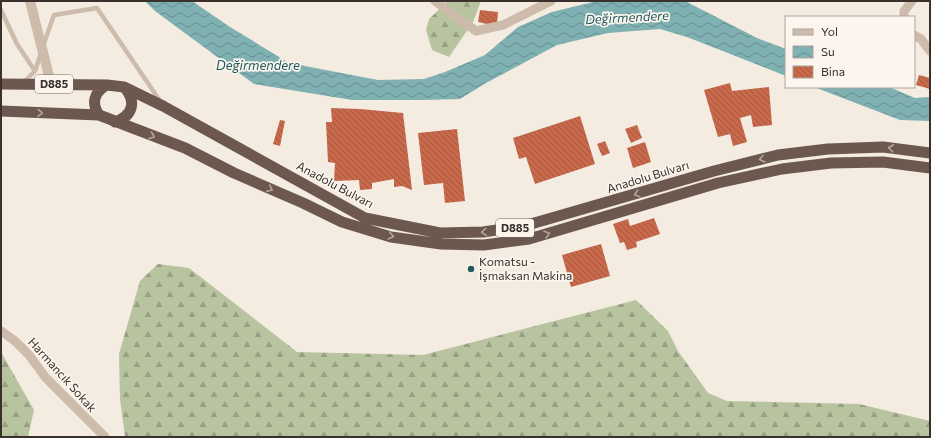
<svg xmlns="http://www.w3.org/2000/svg" width="931" height="438" font-family="Commissioner,sans-serif">
  <style>
    .forest { fill: url(#forest-firs) }
    .water { fill: url(#water-waves) }
    .building { fill: url(#building-back-hatch) }
    .lines { fill: none; stroke-linecap: round; stroke-linejoin: round }
    .service { stroke: #cdbbac; stroke-width: 4.5 }
    .minor { stroke: #cdbbac; stroke-width: 9 }
    .tertiary { stroke: #cdbbac; stroke-width: 10 }
    .trunk { stroke: #6c584f; stroke-width: 11 }
    .oneway { stroke: #b4a69e }
    .poi-dot { fill: #1f5a5e; stroke: #fbf5ee; stroke-width: 1.5 }
    .labels { text-anchor: middle; stroke-width: 3.5; stroke-linejoin: round; paint-order: stroke }
    .shield { fill: #fbf5ee; stroke: #756b66; stroke-width: 1 }
    .shield-label { font-size: 11px; font-weight: bold; fill: #3b302b }
    .street-label { font-size: 12px; fill: #3b302b; stroke: #fbf5ee }
    .poi-label { font-size: 12px; fill: #3b302b; stroke: #fbf5ee; text-anchor: start }
    .water-label { font-size: 13px; font-style: italic; fill: #1f5a5e; stroke: #fbf5ee }
  </style>
  <defs>
    <pattern id="forest-firs" width="22" height="20" patternUnits="userSpaceOnUse"><rect width="22" height="20" fill="#b8c4a0"/><path d="M5 1l3.5 6h-7zM16 11l3.5 6h-7z" fill="#97a083"/></pattern>
    <pattern id="water-waves" width="16" height="10" patternUnits="userSpaceOnUse"><rect width="16" height="10" fill="#7fb0b2"/><path d="M0 5q4-4 8 0t8 0" fill="none" stroke="#699091"/></pattern>
    <pattern id="building-back-hatch" width="6" height="6" patternUnits="userSpaceOnUse"><rect width="6" height="6" fill="#c8694b"/><path d="M-1 5l2 2M0 0l6 6M5-1l2 2" fill="none" stroke="#a4573f"/></pattern>
  </defs>
  <rect width="100%" height="100%" fill="#f4ebe1"/>
  <path class="forest" d="M 448,1 L 481,1 L 473,22 L 449,57 L 432,50 L 426,30 L 429,19 Z
    M 158,264 L 189,268 L 297,352 L 423,355 L 636,300 L 668,331 L 678,351 L 708,393 L 727,401 L 859,404 L 930,421 L 930,437 L 125,437 L 120,399 L 119,354 L 140,281 Z
    M 1,352 L 34,410 L 28,437 L 1,437 Z"/>
  <path class="water" d="M 145,1 L 192,1 L 230,27 L 289,63 L 378,80 L 424,79 L 445,72 L 485,55 L 518,27 L 552,12 L 597,1 L 685,1 L 757,38 L 786,49 L 786,76 L 687,37 L 660,29 L 608,33 L 557,45 L 486,83 L 460,99 L 423,100 L 352,100 L 254,84 L 155,11 Z
    M 814,87 L 889,87 L 915,98 L 930,97 L 930,121 L 900,120 Z"/>
  <path class="building" d="M 480,10 L 498,12 L 497,24 L 492,25 L 478,22 Z
    M 919,75 L 930,78 L 930,89 L 916,85 Z
    M 730,83 L 732,91 L 769,87 L 772,125 L 753,127 L 751,115 L 740,118 L 747,142 L 733,146 L 730,134 L 718,137 L 704,90 Z
    M 331,108 L 360,109 L 403,113 L 412,190 L 402,186 L 394,187 L 394,179 L 372,183 L 372,189 L 360,190 L 359,180 L 334,181 L 335,163 L 328,162 L 326,122 L 332,122 Z
    M 580,116 L 595,164 L 535,184 L 526,157 L 519,159 L 513,138 Z
    M 280,120 L 285,121 L 280,146 L 273,144 Z
    M 637,125 L 642,138 L 631,143 L 625,129 Z
    M 457,129 L 465,201 L 445,203 L 443,183 L 424,185 L 418,133 Z
    M 605,141 L 610,153 L 602,156 L 597,144 Z
    M 645,142 L 651,162 L 633,168 L 627,148 Z
    M 654,218 L 660,234 L 636,242 L 637,247 L 627,250 L 624,242 L 620,243 L 613,224 L 628,219 L 630,226 Z
    M 601,244 L 610,276 L 571,287 L 562,255 Z"/>
  <g class="lines">
    <path class="service" d="M 1,10 L 17,44 L 35,71
      M 43,46 L 54,15 L 97,8 L 160,101
      M 24,82 L 35,71 L 41,53"/>
    <path class="minor" d="M 435,1 L 476,31 L 503,25 L 551,1
      M 904,17 L 904,11 L 912,1
      M 914,35 L 921,39 L 930,51
      M 1,331 L 15,341 L 29,355 L 46,378 L 105,437"/>
    <path class="tertiary" d="M 30,1 L 51,84"/>
    <path class="trunk" d="M 1,84 L 107,85 L 124,87 L 163,106 L 365,218 L 440,233 L 483,232 L 524,226 L 714,171 L 778,155 L 828,149 L 883,147 L 930,153
      M 1,111 L 99,115 L 185,148 L 234,173 L 303,203 L 342,222 L 391,237 L 441,244 L 484,245 L 529,239 L 718,183 L 782,169 L 831,163 L 883,162 L 930,168
      M 99,115 C 91,103 94,92 107,85
      M 115,122 C 133,116 137,101 124,87"/>
  </g>
  <defs><path id="oneway-chevron" d="M-2-3.5L2.5 0L-2 3.5" fill="none" stroke-width="1.6" stroke-linecap="round" stroke-linejoin="round"/></defs>
  <g class="oneway">
    <use href="#oneway-chevron" transform="translate(40 113) rotate(2)"/>
    <use href="#oneway-chevron" transform="translate(152 136) rotate(21)"/>
    <use href="#oneway-chevron" transform="translate(891 148) rotate(-173)"/>
    <use href="#oneway-chevron" transform="translate(762 159) rotate(166)"/>
    <use href="#oneway-chevron" transform="translate(270 189) rotate(24)"/>
    <use href="#oneway-chevron" transform="translate(637 194) rotate(163)"/>
    <use href="#oneway-chevron" transform="translate(484 232) rotate(175)"/>
    <use href="#oneway-chevron" transform="translate(547 234) rotate(-16)"/>
    <use href="#oneway-chevron" transform="translate(391 236) rotate(13)"/>
  </g>
  <circle class="poi-dot" cx="471" cy="269" r="4"/>
  <g class="labels">
    <g class="shield">
      <rect x="35" y="75" width="38" height="18" rx="3"/>
      <rect x="496" y="219" width="38" height="18" rx="3"/>
    </g>
    <g class="shield-label">
      <text x="54" y="88">D885</text>
      <text x="515" y="232">D885</text>
    </g>
    <g class="street-label">
      <text transform="translate(648 177) rotate(-17)" y="4">Anadolu Bulvarı</text>
      <text transform="translate(335 185) rotate(28)" y="4">Anadolu Bulvarı</text>
      <text transform="translate(62 375) rotate(48)" y="4">Harmancık Sokak</text>
    </g>
    <g class="poi-label">
      <text x="479" y="266">Komatsu -<tspan x="479" dy="14">İşmaksan Makina</tspan></text>
    </g>
    <g class="water-label">
      <text transform="translate(627 17) rotate(-3)" y="5">Değirmendere</text>
      <text x="258" y="70">Değirmendere</text>
    </g>
  </g>
  <rect width="931" height="438" fill="none" stroke="#3b302b" stroke-width="4"/>
  <rect x="785" y="16" width="130" height="72" fill="#fbf5ee" stroke="#aea6a0"/>
  <rect x="793" y="29" width="20" height="6" fill="#cdbbac" stroke="#aea6a0"/>
  <text x="821" y="36" font-size="12" fill="#3b302b">Yol</text>
  <rect x="793" y="46" width="20" height="12" fill="url(#water-waves)" stroke="#aea6a0"/>
  <text x="821" y="56" font-size="12" fill="#3b302b">Su</text>
  <rect x="793" y="66" width="20" height="12" fill="url(#building-back-hatch)" stroke="#aea6a0"/>
  <text x="821" y="76" font-size="12" fill="#3b302b">Bina</text>
</svg>
